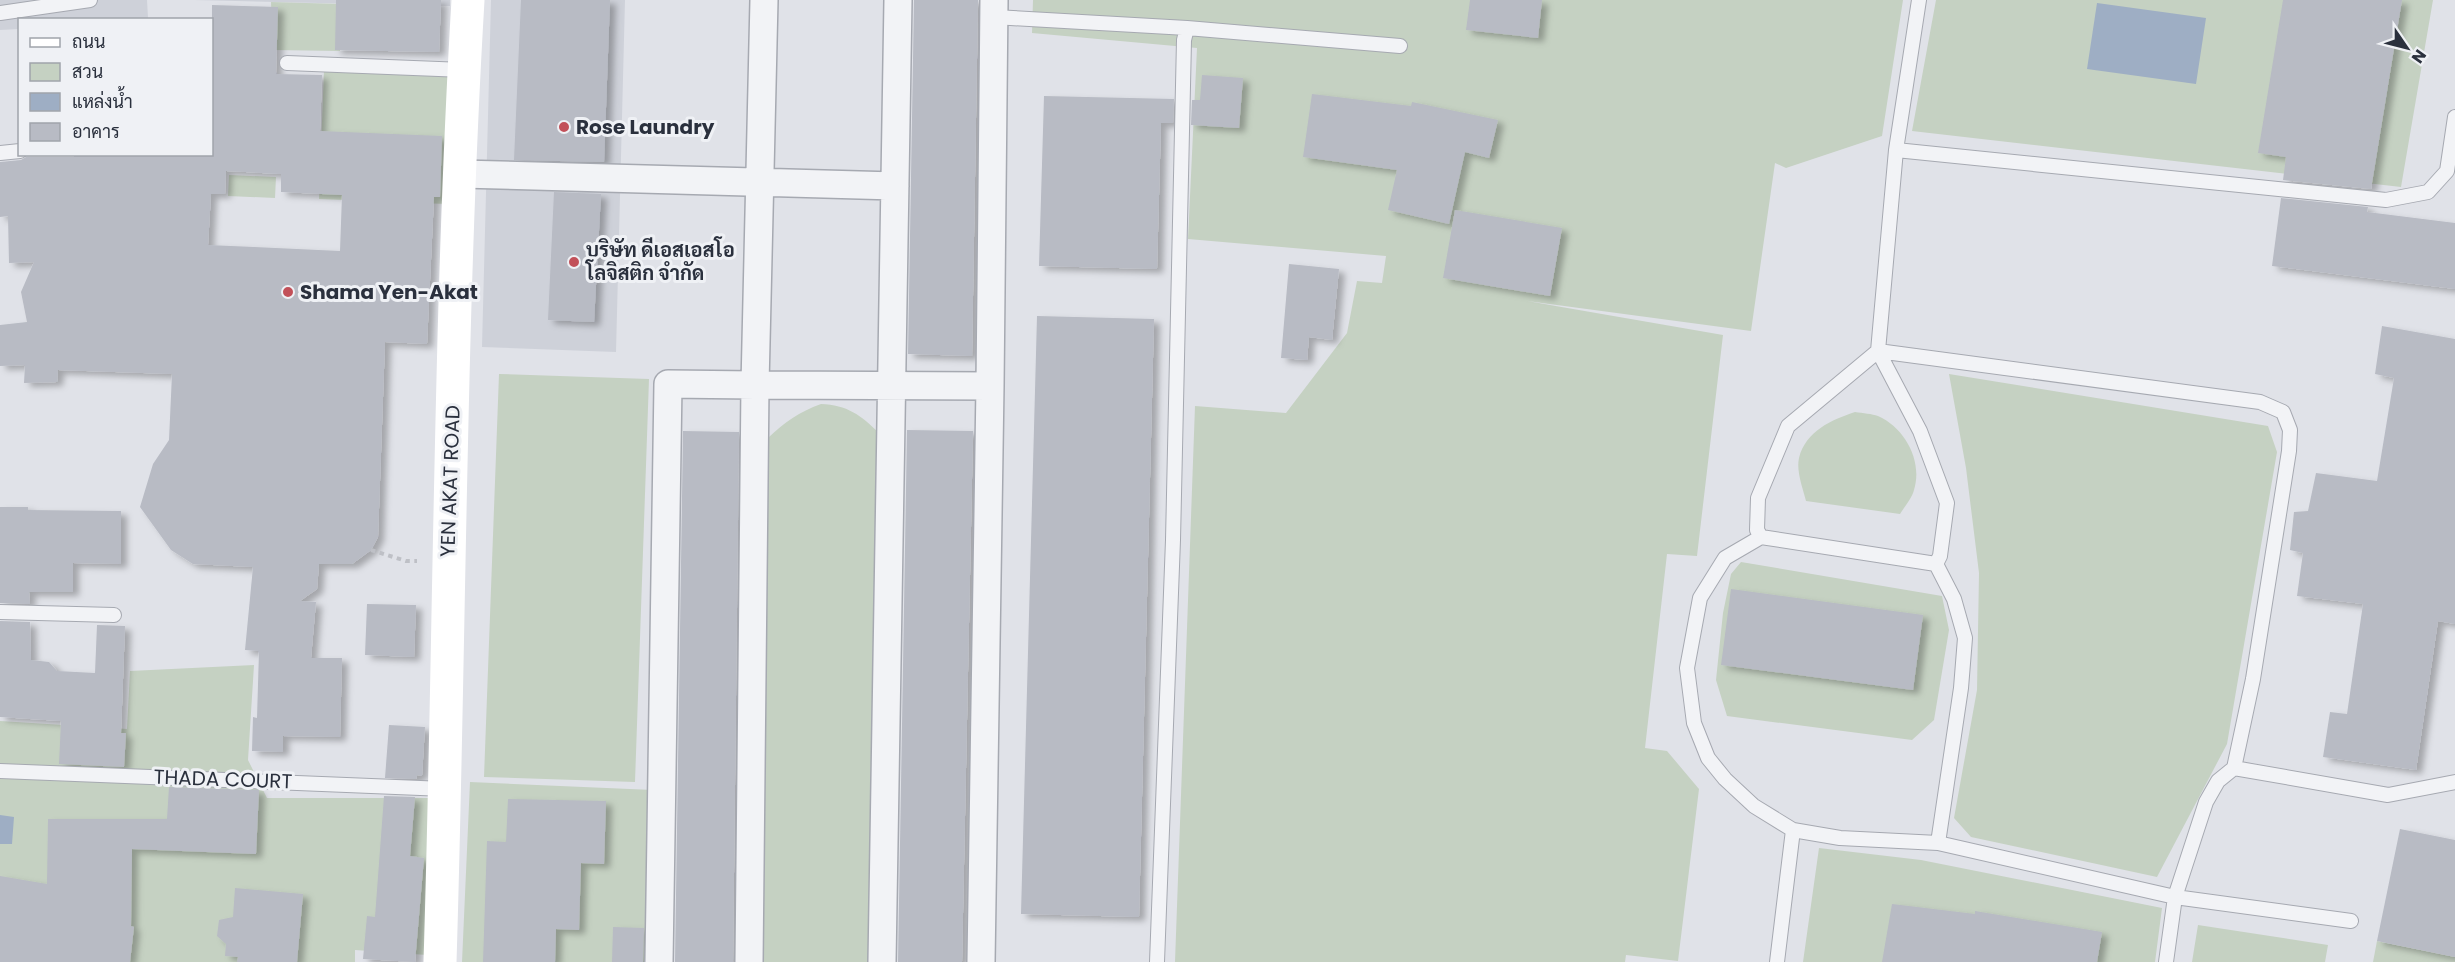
<svg xmlns="http://www.w3.org/2000/svg" width="2455" height="962" font-family="Poppins,Sarabun,sans-serif">
  <style>
    .built { fill: #ced1d9 }
    .green { fill: #c5d1c2 }
    .water { fill: #9eaec4 }
    .building { fill: #b8bbc4; fill-rule: evenodd; filter: url(#shadow) }
    .lines { fill: none; stroke-linecap: round; stroke-linejoin: round }
    .lane-casing { stroke: #a6a9b1; stroke-width: 16 }
    .street-casing { stroke: #a6a9b1; stroke-width: 30 }
    .path { stroke: #bec0c6; stroke-width: 4; stroke-dasharray: 4.5 4.5; stroke-linecap: butt }
    .lane { stroke: #f2f3f6; stroke-width: 14 }
    .street { stroke: #f2f3f6; stroke-width: 27 }
    .secondary { stroke: #fff; stroke-width: 33 }
    .poi-dot { fill: #c25059; stroke: #eff1f5; stroke-width: 2 }
    .labels { text-anchor: middle; stroke-width: 6; stroke-linejoin: round; paint-order: stroke }
    .poi-label { font-size: 20px; font-weight: bold; fill: #2a303d; stroke: #eff1f5; text-anchor: start }
    .street-label { font-size: 20px; fill: #2a303d; stroke: #eff1f5 }
  </style>
  <defs>
    <filter id="shadow"><feDropShadow dx="6" dy="4" stdDeviation="3" flood-color="#0004"/></filter>
  </defs>
  <rect width="100%" height="100%" fill="#e0e2e8"/>
  <path class="built" d="M 0,0 L 147,0 L 148,18 L 20,20 L 19,29 L 0,30 Z
    M 194,0 L 450,0 L 450,6 Z
    M 491,0 L 625,0 L 616,352 L 482,347 Z"/>
  <path class="green" d="M 1033,0 L 1903,0 L 1882,136 L 1786,168 L 1775,163 L 1751,331 L 1527,301 L 1723,335 L 1697,556 L 1667,554 L 1645,748 L 1667,751 L 1699,789 L 1678,961 L 1626,955 L 1625,962 L 1175,962 L 1195,406 L 1286,413 L 1347,333 L 1357,281 L 1382,283 L 1386,256 L 1188,239 L 1197,48 L 1032,33 Z
    M 1936,0 L 2433,0 L 2401,187 L 1912,131 Z
    M 271,2 L 342,4 L 340,51 L 273,50 Z
    M 324,70 L 448,73 L 446,204 L 319,199 Z
    M 229,175 L 276,177 L 275,198 L 228,196 Z
    M 499,374 L 649,379 L 635,782 L 484,777 Z
    M 1949,374 L 2268,426 L 2277,452 L 2227,744 L 2157,877 L 1971,837 L 1954,818 L 1977,690 L 1979,573 L 1966,468 Z
    M 821,404 C 847,405 861,415 879,433 L 872,962 L 761,962 L 768,438 C 785,422 799,412 821,404 Z
    M 1855,412 C 1863,413 1872,414 1878,416 C 1905,428 1923,461 1914,490 C 1912,498 1905,506 1900,514 L 1806,501 C 1803,489 1796,471 1799,458 C 1806,431 1831,420 1855,412 Z
    M 1741,562 L 1942,596 L 1949,630 L 1934,720 L 1912,740 L 1727,716 L 1716,680 L 1723,613 L 1731,574 Z
    M 254,665 L 248,760 L 267,798 L 429,798 L 427,955 L 355,950 L 355,962 L 0,962 L 0,721 L 127,729 L 130,671 Z
    M 470,782 L 653,790 L 651,962 L 462,962 Z
    M 1819,848 L 1921,860 L 2162,908 L 2155,962 L 1803,962 Z
    M 2198,925 L 2328,945 L 2325,962 L 2192,962 Z
    M 2377,941 L 2455,957 L 2455,962 L 2373,962 Z"/>
  <path class="water" d="M 2097,3 L 2206,18 L 2196,84 L 2087,69 Z
    M 0,815 L 14,817 L 12,844 L 0,844 Z"/>
  <path class="building" d="M 336,0 L 441,0 L 439,52 L 335,50 Z
    M 521,0 L 610,0 L 604,162 L 514,160 Z
    M 914,0 L 978,0 L 972,356 L 908,354 Z
    M 1470,0 L 1542,0 L 1538,38 L 1466,30 Z
    M 2283,0 L 2402,0 L 2371,189 L 2283,180 L 2286,157 L 2258,153 Z
    M 212,5 L 278,7 L 276,74 L 322,75 L 320,131 L 442,136 L 440,197 L 434,197 L 427,344 L 385,342 L 378,537 L 371,550 L 352,564 L 319,564 L 317,589 L 300,601 L 316,602 L 311,658 L 342,658 L 340,737 L 283,736 L 283,752 L 252,751 L 253,717 L 257,718 L 259,651 L 245,650 L 253,567 L 193,564 L 171,550 L 140,507 L 153,464 L 169,440 L 172,374 L 58,370 L 57,382 L 24,383 L 25,365 L 0,366 L 0,325 L 27,322 L 21,292 L 34,262 L 9,263 L 8,216 L 0,217 L 0,162 L 21,160 L 26,157 L 74,157 L 74,154 L 212,154 ZM 226,171 L 281,174 L 281,192 L 342,195 L 340,251 L 208,245 L 211,194 L 225,194 Z
    M 1202,75 L 1243,78 L 1239,128 L 1191,125 L 1192,100 L 1200,100 Z
    M 1312,94 L 1411,106 L 1412,102 L 1498,120 L 1489,158 L 1465,152 L 1449,224 L 1388,210 L 1397,170 L 1303,157 Z
    M 1044,96 L 1174,99 L 1173,123 L 1161,123 L 1157,269 L 1039,266 Z
    M 554,192 L 601,194 L 594,322 L 548,320 Z
    M 2281,198 L 2368,207 L 2367,212 L 2455,223 L 2455,289 L 2272,266 Z
    M 1455,210 L 1562,228 L 1550,296 L 1443,278 Z
    M 1289,264 L 1339,269 L 1332,340 L 1309,337 L 1307,360 L 1281,358 Z
    M 1037,316 L 1154,319 L 1139,917 L 1021,914 Z
    M 2382,326 L 2455,339 L 2455,624 L 2438,621 L 2416,770 L 2323,757 L 2330,712 L 2347,714 L 2363,604 L 2297,596 L 2303,553 L 2290,550 L 2294,512 L 2308,511 L 2316,473 L 2377,481 L 2394,378 L 2375,374 Z
    M 907,430 L 973,431 L 962,962 L 898,962 Z
    M 683,431 L 739,432 L 733,962 L 675,962 Z
    M 0,507 L 28,507 L 28,510 L 121,511 L 121,564 L 73,563 L 73,592 L 29,592 L 30,604 L 0,603 Z
    M 1731,589 L 1923,615 L 1913,690 L 1721,665 Z
    M 367,604 L 416,605 L 414,657 L 365,655 Z
    M 0,621 L 30,622 L 31,660 L 49,662 L 57,671 L 95,673 L 97,625 L 125,626 L 121,733 L 126,733 L 124,767 L 59,764 L 61,721 L 0,717 Z
    M 389,725 L 425,727 L 422,776 L 417,775 L 416,779 L 385,778 Z
    M 169,787 L 259,790 L 256,854 L 132,849 L 131,926 L 134,927 L 130,962 L 0,962 L 0,876 L 47,884 L 48,819 L 167,819 Z
    M 384,796 L 415,797 L 410,856 L 424,858 L 415,962 L 363,959 L 367,916 L 375,917 Z
    M 508,799 L 606,801 L 604,864 L 581,863 L 579,930 L 556,929 L 555,962 L 483,962 L 487,841 L 506,842 Z
    M 2400,829 L 2455,840 L 2455,957 L 2377,941 Z
    M 235,888 L 303,894 L 297,962 L 237,962 L 238,957 L 225,956 L 226,944 L 217,936 L 219,920 L 233,917 Z
    M 1892,904 L 1975,914 L 1975,911 L 2102,932 L 2097,962 L 1882,962 Z
    M 613,927 L 644,928 L 643,962 L 612,962 Z"/>
  <g class="lines">
    <g class="lane-casing">
      <path id="lane" d="M 1919,0 L 1896,150 L 1878,351 L 1920,431 L 1947,503 L 1940,556 L 1936,564 L 1954,599 L 1965,638 L 1961,688 L 1938,843 L 1840,838 L 1793,830 L 1754,806 L 1725,779 L 1708,758 L 1694,723 L 1687,668 L 1700,598 L 1725,558 L 1761,537 L 1757,530 L 1758,498 L 1788,426 L 1878,351 L 2260,402 L 2283,412 L 2290,430 L 2289,451 L 2253,679 L 2234,768 L 2218,781 L 2206,802 L 2175,897 L 2166,962
        M 0,13 L 90,0
        M 994,17 L 1187,28
        M 287,63 L 464,70
        M 1896,150 L 2386,200 L 2428,192 L 2447,171 L 2455,117
        M 0,153 L 20,151
        M 1761,537 L 1936,564
        M 0,612 L 114,615
        M 2234,768 L 2388,795 L 2455,782
        M 0,771 L 445,789
        M 1938,843 L 2175,897 L 2351,921
        M 1157,962 L 1173,540 L 1184,40 L 1187,28 L 1400,46
        M 1777,962 L 1793,830"/>
    </g>
    <g class="street-casing">
      <path id="street" d="M 764,0 L 755,385 L 990,386 L 994,0
        M 461,174 L 895,186
        M 659,962 L 668,384 L 755,385 L 749,962
        M 882,962 L 898,0
        M 981,962 L 990,386"/>
    </g>
    <path class="path" d="M 371,550 L 406,561 L 417,561"/>
    <use href="#lane" class="lane"/>
    <use href="#street" class="street"/>
    <path class="secondary" d="M 440,962 C 450,641 449,320 468,0"/>
  </g>
  <g class="poi-dot">
    <circle cx="564" cy="127" r="6"/>
    <circle cx="574" cy="262" r="6"/>
    <circle cx="288" cy="292" r="6"/>
  </g>
  <g class="labels">
    <g class="poi-label">
      <text x="576" y="134">Rose Laundry</text>
      <text x="586" y="257">บริษัท ดีเอสเอสโอ<tspan x="586" dy="23">โลจิสติก จำกัด</tspan></text>
      <text x="300" y="299">Shama Yen-Akat</text>
    </g>
    <g class="street-label">
      <text transform="translate(450 481) rotate(-88)" y="7">YEN AKAT ROAD</text>
      <text transform="translate(223 779) rotate(2)" y="7">THADA COURT</text>
    </g>
  </g>
  <rect x="18" y="18" width="195" height="138" fill="#eff1f5" stroke="#a0a4ab" stroke-width="1.5"/>
  <rect x="30" y="38" width="30" height="9" fill="#ffffff" stroke="#a0a4ab" stroke-width="1.5"/>
  <text x="72" y="48" font-size="18" fill="#2a303d">ถนน</text>
  <rect x="30" y="63" width="30" height="18" fill="#c5d1c2" stroke="#a0a4ab" stroke-width="1.5"/>
  <text x="72" y="78" font-size="18" fill="#2a303d">สวน</text>
  <rect x="30" y="93" width="30" height="18" fill="#9eaec4" stroke="#a0a4ab" stroke-width="1.5"/>
  <text x="72" y="108" font-size="18" fill="#2a303d">แหล่งน้ำ</text>
  <rect x="30" y="123" width="30" height="18" fill="#b8bbc4" stroke="#a0a4ab" stroke-width="1.5"/>
  <text x="72" y="138" font-size="18" fill="#2a303d">อาคาร</text>
  <g transform="translate(2407 48) rotate(125)" stroke="#eff1f5" stroke-width="4.5" paint-order="stroke">
  <path d="M0-4.5L10 22L0 15L-10 22Z" fill="#2a303d"/>
  <text y="-9" font-size="16" font-weight="bold" text-anchor="middle" fill="#2a303d">N</text>
  </g>
</svg>
